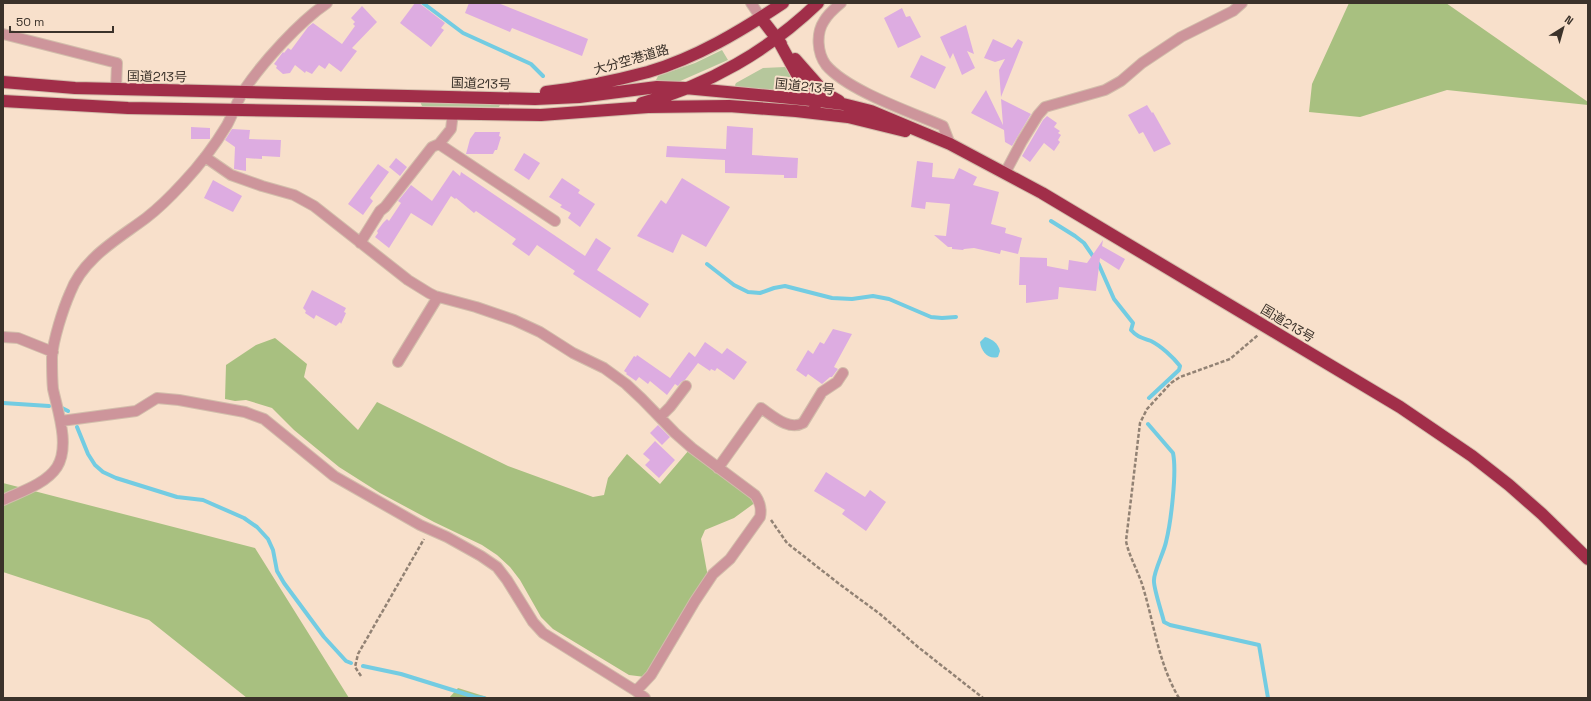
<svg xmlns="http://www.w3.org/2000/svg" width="1591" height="701" font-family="'Space Grotesk','Noto Sans JP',sans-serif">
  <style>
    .green { fill: #b6c79c }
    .forest { fill: #a8c080 }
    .water { fill: #73cce2 }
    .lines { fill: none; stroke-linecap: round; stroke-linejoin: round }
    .stream { stroke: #73cce2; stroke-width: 4 }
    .building { fill: #ddace1 }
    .minor-casing { stroke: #d2bdab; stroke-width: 12 }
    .highway-casing { stroke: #d2bdab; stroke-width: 14 }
    .path { stroke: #928274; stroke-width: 2.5; stroke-dasharray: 4 2; stroke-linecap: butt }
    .minor { stroke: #cd959b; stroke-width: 10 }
    .highway { stroke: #a12e49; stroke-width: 12 }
    .labels { text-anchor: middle; stroke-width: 4; stroke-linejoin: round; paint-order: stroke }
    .street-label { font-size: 13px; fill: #3b322a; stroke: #f8e0cb }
  </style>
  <rect width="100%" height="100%" fill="#f8e0cb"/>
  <path class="green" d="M 722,50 L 728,60 L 678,82 L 657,81 L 656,80 L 658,76 L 695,63 Z
    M 785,67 L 797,86 L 794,93 L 736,88 L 735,85 L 736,83 L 763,68 Z
    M 421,102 L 500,104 L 500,105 L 499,107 L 422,106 L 421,104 Z"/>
  <path class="forest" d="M 1349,3 L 1446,3 L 1588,102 L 1588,105 L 1447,90 L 1360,117 L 1309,112 L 1312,84 Z
    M 275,338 L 307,364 L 304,377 L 358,430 L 377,402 L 508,466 L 593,497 L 604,495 L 608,478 L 627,454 L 660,484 L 689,450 L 739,487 L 756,502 L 734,518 L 705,530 L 701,539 L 708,577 L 645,677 L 629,675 L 553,629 L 541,617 L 520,580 L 510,567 L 497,555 L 482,545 L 434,522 L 380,493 L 339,467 L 294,430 L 272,408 L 246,400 L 235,401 L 225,399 L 226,365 L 256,345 Z
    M 3,483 L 255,548 L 349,698 L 247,698 L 149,620 L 3,572 Z
    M 458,688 L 490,698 L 449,698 Z"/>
  <path class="water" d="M 985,337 C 992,339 998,343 1000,351 L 998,357 C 988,360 981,351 980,342 Z"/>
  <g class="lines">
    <path class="stream" d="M 423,3 L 463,33 L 531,64 L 543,76
      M 1051,221 L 1075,236 L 1084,243 L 1099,265 L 1114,299 L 1133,323 L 1131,330 C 1137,337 1143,338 1151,341 C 1161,346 1173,357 1180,366 L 1179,370 L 1149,398
      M 707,264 L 734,285 L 748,292 L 760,293 L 774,288 L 785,286 L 832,298 L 852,299 L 873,296 L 889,299 L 931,317 L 942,318 L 956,317
      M 3,403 L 49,406
      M 62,408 L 68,411
      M 1148,424 L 1173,453 C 1177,472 1171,522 1166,542 C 1164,552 1154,571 1154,580 C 1153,587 1162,613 1164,622 L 1170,625 L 1259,645 L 1268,698
      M 77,427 L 88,454 L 95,465 L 103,472 L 116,478 L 177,497 L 203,500 L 244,518 L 257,527 L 268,539 L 273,550 L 277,571 L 284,583 L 324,637 L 346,661 L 351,663
      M 363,666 L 401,674 L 475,697 L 484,698"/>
  </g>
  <path class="building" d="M 415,3 L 419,3 L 445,23 L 441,28 L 444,30 L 431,47 L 400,23 Z
    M 469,3 L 498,3 L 588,39 L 582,56 L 512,28 L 510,32 L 465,13 Z
    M 362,6 L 377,22 L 352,48 L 357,51 L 341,72 L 329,63 L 325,69 L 319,65 L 312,74 L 306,71 L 305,73 L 295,65 L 290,73 L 283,74 L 276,68 L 277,66 L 274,64 L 283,52 L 284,53 L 288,48 L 291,50 L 308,27 L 313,23 L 342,44 L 355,26 L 353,24 L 355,22 L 351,18 Z
    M 902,8 L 906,17 L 910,16 L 921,37 L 898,48 L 884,18 Z
    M 966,25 L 974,54 L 967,51 L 975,68 L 962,75 L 953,53 L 950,59 L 940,37 Z
    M 993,39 L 1012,48 L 1018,39 L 1023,42 L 1001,97 L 999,70 L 1005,59 L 995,62 L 984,58 Z
    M 921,55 L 946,67 L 935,89 L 910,77 Z
    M 986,90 L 1003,125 L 1001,99 L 1031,114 L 1012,146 L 1005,142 L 1004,130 L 971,113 Z
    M 1147,105 L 1152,113 L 1153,112 L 1171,144 L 1154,152 L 1143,132 L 1139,134 L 1128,115 Z
    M 1047,116 L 1057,123 L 1054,127 L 1060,131 L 1058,133 L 1061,135 L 1058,140 L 1060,142 L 1054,151 L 1044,143 L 1030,162 L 1022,156 L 1043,120 Z
    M 727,126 L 753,128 L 752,155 L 798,158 L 797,178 L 784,178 L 784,175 L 725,173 L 725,160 L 666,157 L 667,146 L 726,149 Z
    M 191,127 L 210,128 L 210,139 L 191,139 Z
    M 232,129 L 250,130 L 249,139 L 281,140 L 280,157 L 262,156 L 262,159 L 246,158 L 246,171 L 234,169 L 235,147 L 225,140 Z
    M 475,132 L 500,132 L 499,136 L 501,137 L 497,150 L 495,150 L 493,154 L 466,154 L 470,139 Z
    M 524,153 L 540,163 L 529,180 L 514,170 Z
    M 396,158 L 407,167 L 400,176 L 389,167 Z
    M 917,161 L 933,163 L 932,177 L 954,179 L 959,168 L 977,177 L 973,185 L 999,192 L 991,224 L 1006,228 L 1005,233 L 1022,238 L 1018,254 L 1001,250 L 1000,254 L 974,248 L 964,249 L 963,250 L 952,249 L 952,247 L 948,247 L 934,235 L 946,236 L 950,204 L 926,202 L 925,209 L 911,207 Z
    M 378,164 L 389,172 L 370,198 L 373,201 L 363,215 L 348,204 Z
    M 453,170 L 460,176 L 461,172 L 585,256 L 596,238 L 611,248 L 597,270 L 649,304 L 640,318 L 573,274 L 575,271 L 537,245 L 529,256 L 512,244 L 516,239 L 476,211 L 474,213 L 456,198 L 455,199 L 451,196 L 432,226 L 411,213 L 389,248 L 375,237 L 378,233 L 377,231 L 383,223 L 387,219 L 389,221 L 401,203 L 398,201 L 411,185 L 432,201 Z
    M 562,178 L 580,190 L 578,193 L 595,204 L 580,227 L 568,218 L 571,213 L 560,207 L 562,205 L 549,197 Z
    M 682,178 L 730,207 L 706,247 L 682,234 L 673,253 L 637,236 L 661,200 L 666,204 Z
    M 213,180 L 242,196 L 233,212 L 204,198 Z
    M 1103,240 L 1102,246 L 1125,259 L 1119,270 L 1100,258 L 1096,291 L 1059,287 L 1058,299 L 1026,303 L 1026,285 L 1019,285 L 1020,257 L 1047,258 L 1047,266 L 1068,270 L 1069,260 L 1087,263 Z
    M 312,290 L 346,308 L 344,312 L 346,313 L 341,324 L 340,322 L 336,326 L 316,315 L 314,319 L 305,313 L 306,311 L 303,308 Z
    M 833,329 L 852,334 L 834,367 L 838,369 L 832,377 L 830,377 L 822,384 L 808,374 L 806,377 L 796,370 L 808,350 L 813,354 L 820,342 L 824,344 Z
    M 705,342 L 722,354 L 727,348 L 747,362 L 734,380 L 717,368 L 715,371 L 711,369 L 710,371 L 698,363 L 685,380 L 681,382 L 678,386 L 675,384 L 667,395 L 650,381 L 648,384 L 639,377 L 636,381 L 626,374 L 627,373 L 624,371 L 634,356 L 636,357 L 637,355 L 670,378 L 689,352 L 695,357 Z
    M 658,425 L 670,437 L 662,445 L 650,433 Z
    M 655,441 L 675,460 L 659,478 L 645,465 L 650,460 L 643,454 Z
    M 826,472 L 865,497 L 870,490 L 886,502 L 866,531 L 842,514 L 845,510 L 814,491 Z"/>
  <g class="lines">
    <g class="minor-casing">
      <path id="minor" d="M 751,3 L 761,18
        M 841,3 C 835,8 828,14 824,21 C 816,33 817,53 826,65 C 848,91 911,112 943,126 L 950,144
        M 3,34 L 117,63 L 116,89
        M 453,113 L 451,129 L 439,144 L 555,221
        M 205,157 L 231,175 L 262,186 L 294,195 L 314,206 L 408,280 L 429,293 L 435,296 L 476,307 L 514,320 L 540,332 L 573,353 L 604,368 L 626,384 L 642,399 L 675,433 L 692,448 L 755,495 C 760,502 762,508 760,517 L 730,559 L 713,574 L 695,601 L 651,675 L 636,691
        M 1005,173 L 1022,141 L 1038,115 L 1045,107 L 1105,90 L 1121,81 L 1142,63 L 1181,37 L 1233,11 L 1242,3
        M 360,243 L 380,211 L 385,207 L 432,147 L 439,144
        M 3,337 L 18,338 L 53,352
        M 398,362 L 436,300 L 435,296
        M 660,417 L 670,407 L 686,386
        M 61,421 L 136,411 L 157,398 L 179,400 L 245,412 L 264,419 L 334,476 L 420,525 L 447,537 L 481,556 L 497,567 L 507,580 L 533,622 L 543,633 L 636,691 L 645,698
        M 718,468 L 761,408 C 773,416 789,431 803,423 L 822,392 L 837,382 L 843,373
        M 3,500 C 20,492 46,484 57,467 C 70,446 58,412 53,389 C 52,379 52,367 52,357 C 53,340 63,309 70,293 C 83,258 118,239 146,218 C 159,208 172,195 183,183 C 199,166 215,145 227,125 C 233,114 237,101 244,90 C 263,62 299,22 327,3"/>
    </g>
    <g class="highway-casing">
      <path id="highway" d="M 761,18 L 781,44
        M 777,38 L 811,100 L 816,104
        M 795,59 L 825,93 L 839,101
        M 3,82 L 75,88 L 535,99 L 579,97 L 657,87 L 685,88 L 811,100 L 843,104 L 871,111 L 950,144 L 1042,193 L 1400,407 L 1472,456 L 1509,485 L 1542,514 L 1588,559
        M 546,92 C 580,88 614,81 648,72 C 696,58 741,31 783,3
        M 3,101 L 128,108 L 541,115 L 648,107 L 729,106 L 796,111 L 848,117 L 905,131
        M 642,103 C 708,86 769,50 818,3"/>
    </g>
    <path class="path" d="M 771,520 L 787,543 L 838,583 L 880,614 L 918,647 L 983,698
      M 361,676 L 355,667 L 358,654 L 424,539
      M 1179,698 C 1158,663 1154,622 1142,584 C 1137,569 1129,556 1126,541 L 1140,423 L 1147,409 L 1171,383 L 1180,377 L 1230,359 L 1258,335"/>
    <use href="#minor" class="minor"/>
    <use href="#highway" class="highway"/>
  </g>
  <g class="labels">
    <g class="street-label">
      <text transform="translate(631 59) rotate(-16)" y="5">大分空港道路</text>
      <text transform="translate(157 76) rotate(1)" y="5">国道213号</text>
      <text transform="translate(481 83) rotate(2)" y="5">国道213号</text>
      <text transform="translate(805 86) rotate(6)" y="5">国道213号</text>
      <text transform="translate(1288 323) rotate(31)" y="5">国道213号</text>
    </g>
  </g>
  <rect width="1591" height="701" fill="none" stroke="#3b322a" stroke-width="8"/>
  <g transform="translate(1563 28) rotate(37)" stroke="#f8e0cb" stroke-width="3" paint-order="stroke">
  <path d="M0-3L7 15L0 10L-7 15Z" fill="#3b322a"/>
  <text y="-6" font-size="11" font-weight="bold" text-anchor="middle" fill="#3b322a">N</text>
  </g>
  <path d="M10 26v6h103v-6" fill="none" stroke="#3b322a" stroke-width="2"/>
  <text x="16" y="26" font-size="12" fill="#3b322a" stroke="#f8e0cb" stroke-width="3" paint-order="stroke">50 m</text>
</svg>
